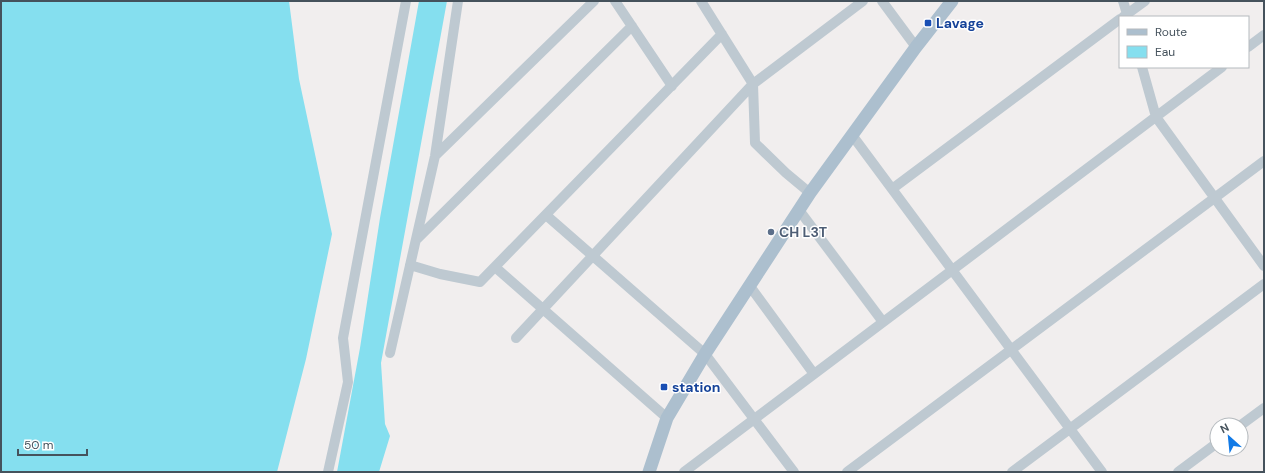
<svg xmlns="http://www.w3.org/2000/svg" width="1265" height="473" font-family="'DM Sans',sans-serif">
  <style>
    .water { fill: #85dfef }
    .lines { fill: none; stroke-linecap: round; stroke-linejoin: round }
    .minor { stroke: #bec9d1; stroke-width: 10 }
    .major { stroke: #acbfce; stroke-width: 13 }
    .transit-dot { fill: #1a4fb4; stroke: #fff; stroke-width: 1.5 }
    .service-dot { fill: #5c6f8a; stroke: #fff; stroke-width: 1.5 }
    .labels { text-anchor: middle; stroke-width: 3; stroke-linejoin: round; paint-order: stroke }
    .transit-label { font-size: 14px; font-weight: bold; fill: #164399; stroke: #fff; text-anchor: start }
    .service-label { font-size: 14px; font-weight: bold; fill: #4e5e75; stroke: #fff; text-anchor: start }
  </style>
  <rect width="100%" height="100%" fill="#f1eeee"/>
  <path class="water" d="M 1,1 L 289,1 L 299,79 L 332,234 L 306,359 L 277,472 L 1,472 Z
    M 419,1 L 447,1 L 381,363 L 385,424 L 390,436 L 379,472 L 337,472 L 360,348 L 380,218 Z"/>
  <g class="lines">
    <path class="minor" d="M 615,1 L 672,86
      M 701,1 L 753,84 L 755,143 L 786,173 L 810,193
      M 882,1 L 916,47
      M 1123,1 L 1128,17
      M 1123,17 L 1145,1
      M 1248,47 L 1264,35
      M 1142,67 L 1156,117 L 1264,266
      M 852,135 L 1102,472
      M 435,156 L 594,1
      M 892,189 L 1120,19
      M 799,210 L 883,322
      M 546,215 L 705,354 L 794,472
      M 416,240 L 632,26
      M 410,265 L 440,274 L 480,282 L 722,34
      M 495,267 L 667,418
      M 749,285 L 814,374
      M 516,338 L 753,84 L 863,1
      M 390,353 L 435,156 L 458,1
      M 1241,425 L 1264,408
      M 328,472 L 348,382 L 343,338 L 406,1
      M 684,472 L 1222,67
      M 847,472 L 1264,161
      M 1012,472 L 1264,284
      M 1178,472 L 1217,443"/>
    <path class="major" d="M 649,472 L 667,418 L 705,354 L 810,193 L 916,47 L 952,1"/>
  </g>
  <g class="transit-dot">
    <rect x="924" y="19" width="8" height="8" rx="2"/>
    <rect x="660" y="383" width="8" height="8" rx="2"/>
  </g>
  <circle class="service-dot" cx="771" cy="232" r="4"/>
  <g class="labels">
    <g class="transit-label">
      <text x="936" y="28">Lavage</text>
      <text x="672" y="392">station</text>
    </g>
    <g class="service-label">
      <text x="779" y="237">CH L3T</text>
    </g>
  </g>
  <rect width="1265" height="473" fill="none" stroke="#45525c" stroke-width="4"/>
  <rect x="1119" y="16" width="130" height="52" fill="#ffffff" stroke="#b5babe"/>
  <rect x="1127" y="29" width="20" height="6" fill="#acbfce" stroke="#b5babe"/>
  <text x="1155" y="36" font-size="12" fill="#45525c">Route</text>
  <rect x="1127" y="46" width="20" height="12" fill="#85dfef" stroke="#b5babe"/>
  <text x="1155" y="56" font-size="12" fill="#45525c">Eau</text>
  <g transform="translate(1229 437) rotate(333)"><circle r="19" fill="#ffffff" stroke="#b5babe"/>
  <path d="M0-3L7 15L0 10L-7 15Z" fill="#127ae6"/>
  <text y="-6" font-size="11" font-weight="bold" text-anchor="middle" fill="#45525c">N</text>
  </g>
  <path d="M18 449v6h69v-6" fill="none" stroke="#45525c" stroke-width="2"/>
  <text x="24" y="449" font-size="12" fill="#45525c" stroke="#ffffff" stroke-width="3" paint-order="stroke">50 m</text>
</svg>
